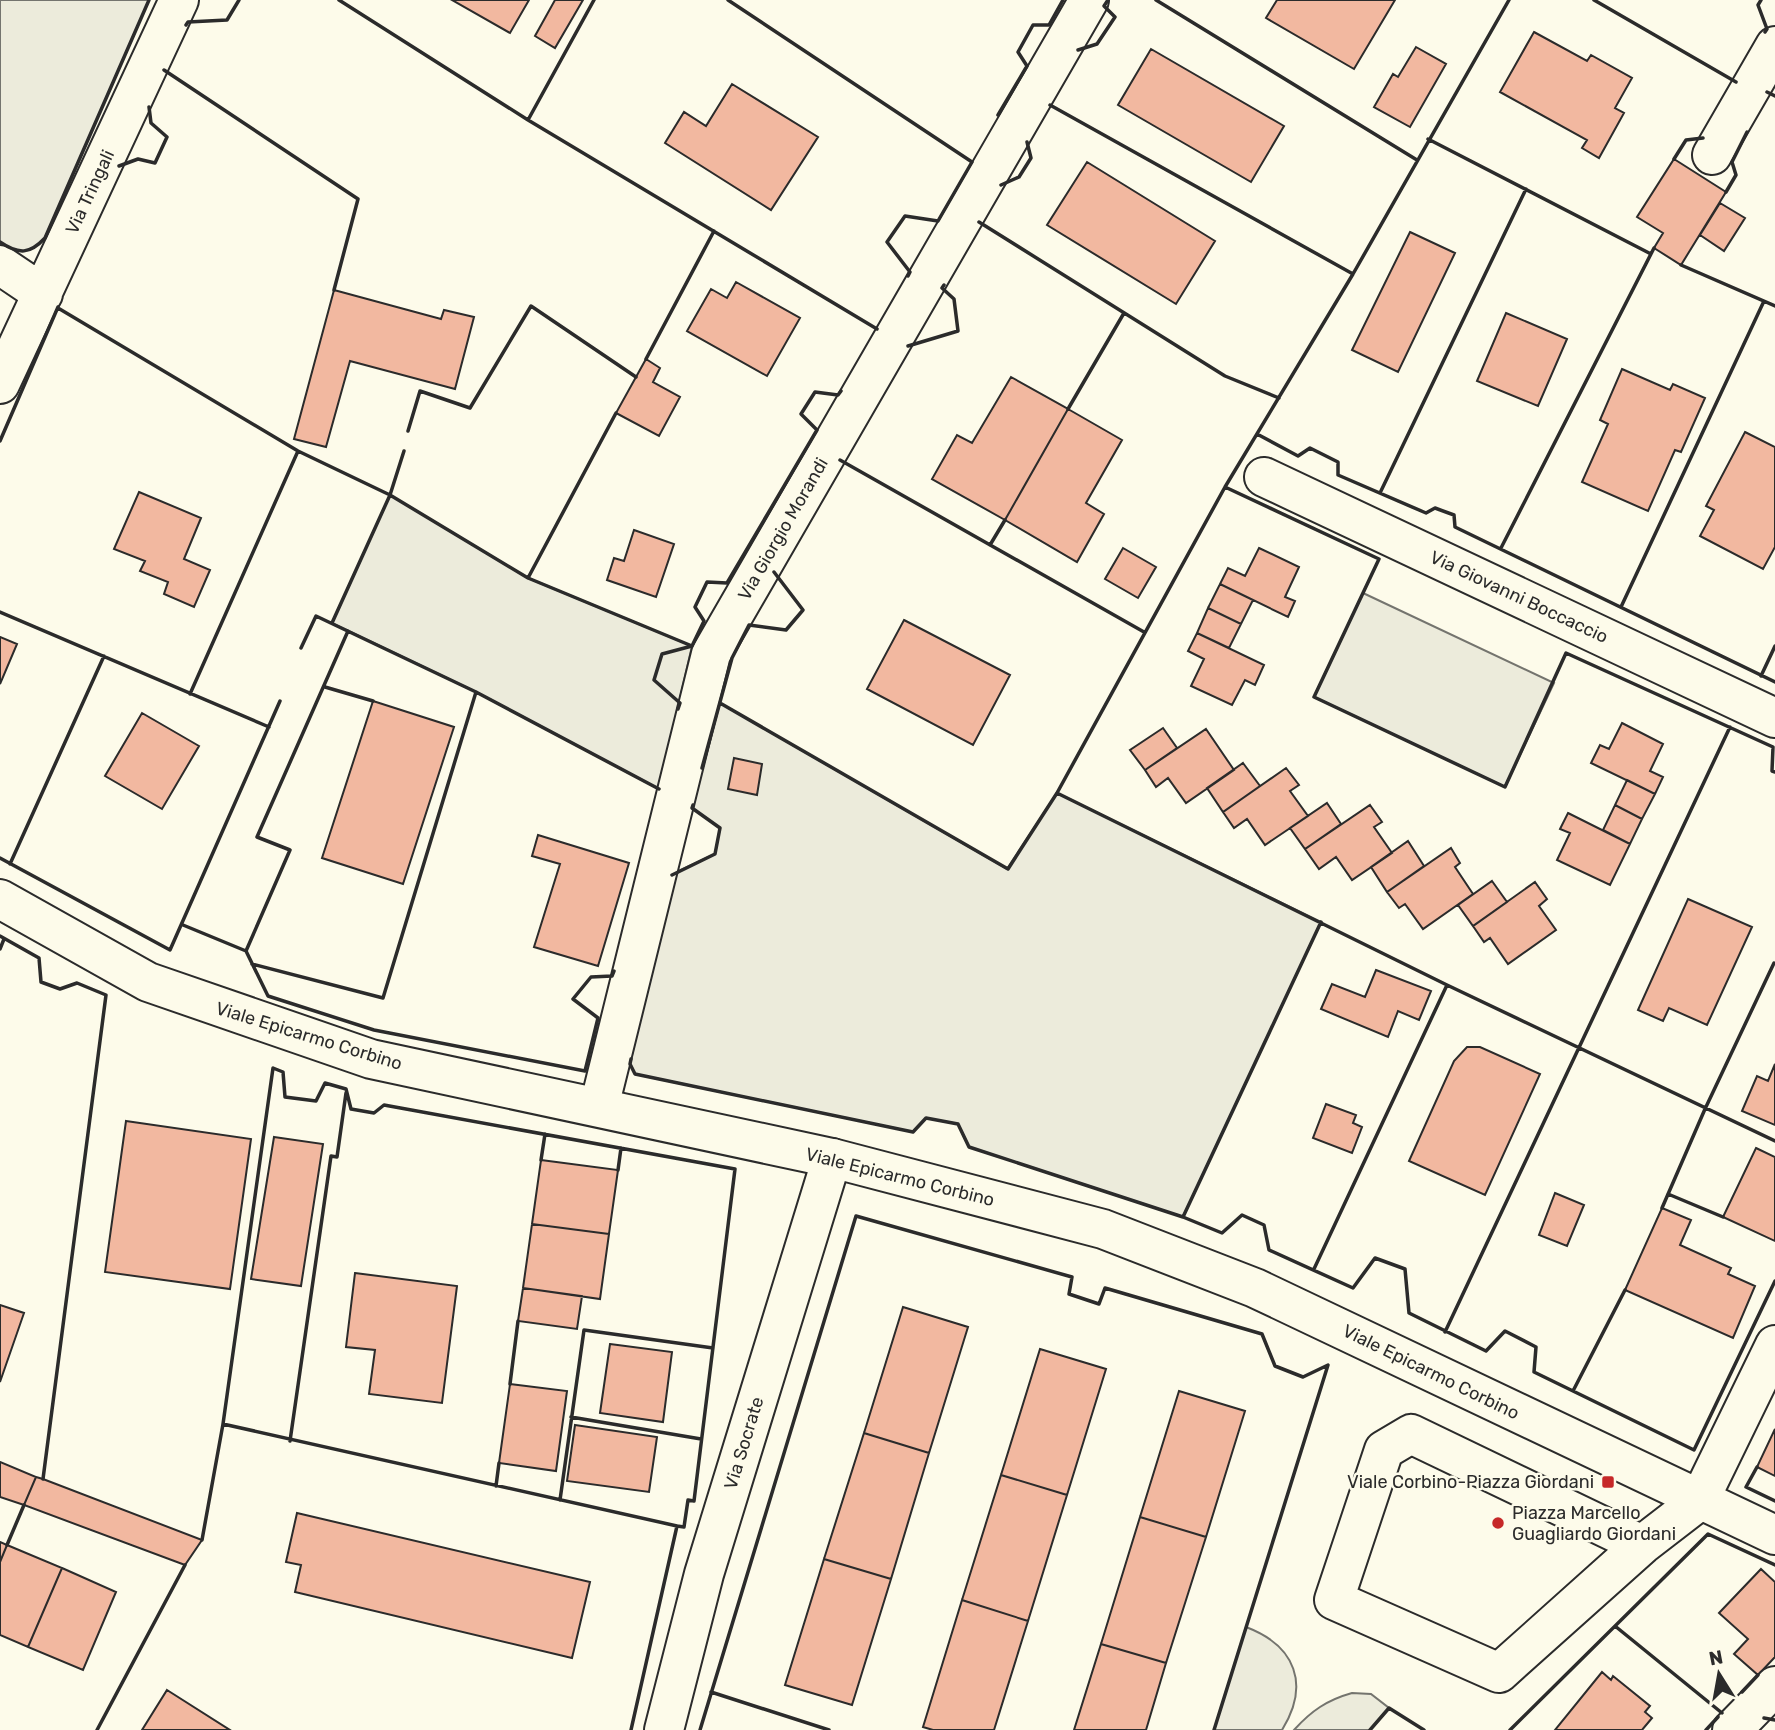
<svg xmlns="http://www.w3.org/2000/svg" width="1775" height="1730" font-family="Rubik,sans-serif">
  <style>
    .green { fill: #ecebdb; stroke: #74746e; stroke-width: 2 }
    .building { fill: #f2b8a0; stroke: #2b2b2b; stroke-width: 2 }
    .lines { fill: none; stroke-linecap: round; stroke-linejoin: round }
    .minor-casing { stroke: #2b2b2b; stroke-width: 42 }
    .major-casing { stroke: #2b2b2b; stroke-width: 42 }
    .minor { stroke: #fdfbea; stroke-width: 38 }
    .major { stroke: #fdfbea; stroke-width: 38 }
    .wall { stroke: #2b2b2b; stroke-width: 3.5 }
    .poi-dot { fill: #c62828; stroke: #fdfbea; stroke-width: 2.5 }
    .labels { text-anchor: middle; stroke-width: 5; stroke-linejoin: round; paint-order: stroke }
    .street-label { font-size: 18px; fill: #2b2b2b; stroke: #fdfbea }
    .poi-label { font-size: 18px; fill: #2b2b2b; stroke: #fdfbea; text-anchor: end }
  </style>
  <rect width="100%" height="100%" fill="#fdfbea"/>
  <path class="green" d="M 0,0 L 149,0 L 45,238 C 30,254 19,255 0,242 Z
    M 390,495 L 528,578 L 692,646 L 659,789 L 476,692 L 332,623 Z
    M 1363,593 L 1554,683 L 1505,787 L 1314,697 Z
    M 720,703 L 1007,869 L 1057,793 L 1321,922 L 1183,1217 L 969,1147 L 958,1124 L 926,1118 L 913,1132 L 635,1074 L 630,1064 L 672,874 L 715,854 L 720,828 L 692,808 Z
    M 1246,1627 C 1296,1646 1310,1685 1282,1730 L 1214,1730 Z
    M 1352,1693 L 1371,1694 L 1389,1708 L 1370,1730 L 1294,1730 C 1311,1711 1327,1700 1352,1693 Z"/>
  <path class="building" d="M 452,0 L 529,0 L 510,33 Z
    M 555,0 L 583,0 L 555,48 L 535,36 Z
    M 1277,0 L 1395,0 L 1354,69 L 1266,18 Z
    M 1534,32 L 1587,61 L 1591,55 L 1632,78 L 1615,108 L 1624,113 L 1599,158 L 1582,148 L 1587,140 L 1500,92 Z
    M 1416,47 L 1446,64 L 1410,127 L 1374,107 L 1393,74 L 1398,77 Z
    M 1151,49 L 1284,126 L 1251,182 L 1118,105 Z
    M 732,84 L 818,137 L 771,210 L 665,143 L 684,112 L 706,126 Z
    M 1674,159 L 1726,192 L 1681,265 L 1654,248 L 1663,233 L 1637,217 Z
    M 1087,162 L 1215,241 L 1176,304 L 1047,225 Z
    M 1720,203 L 1745,218 L 1724,251 L 1700,235 Z
    M 1410,232 L 1455,253 L 1398,372 L 1352,350 Z
    M 736,282 L 800,318 L 767,376 L 687,331 L 711,289 L 727,298 Z
    M 334,290 L 441,319 L 444,310 L 474,317 L 455,389 L 350,361 L 326,447 L 294,439 Z
    M 1506,313 L 1567,339 L 1538,406 L 1477,381 Z
    M 646,359 L 660,368 L 653,382 L 680,397 L 659,436 L 616,413 Z
    M 1622,369 L 1670,390 L 1673,384 L 1705,398 L 1681,452 L 1675,450 L 1648,511 L 1582,482 L 1608,424 L 1600,420 Z
    M 1011,377 L 1068,409 L 1005,520 L 932,479 L 957,435 L 972,443 Z
    M 1068,409 L 1122,440 L 1086,503 L 1104,514 L 1077,562 L 1005,520 Z
    M 1745,432 L 1775,447 L 1775,547 L 1763,569 L 1700,536 L 1714,510 L 1706,506 Z
    M 139,492 L 201,518 L 184,559 L 210,570 L 194,607 L 164,594 L 168,582 L 140,571 L 145,561 L 114,549 Z
    M 634,530 L 674,544 L 656,597 L 607,580 L 614,558 L 624,561 Z
    M 1123,548 L 1156,567 L 1138,598 L 1105,579 Z
    M 1259,548 L 1299,567 L 1285,597 L 1295,601 L 1288,617 L 1220,584 L 1228,568 L 1245,576 Z
    M 1220,584 L 1253,600 L 1241,624 L 1208,608 Z
    M 1208,608 L 1241,624 L 1229,648 L 1197,633 Z
    M 904,620 L 1010,675 L 973,745 L 867,689 Z
    M 1197,633 L 1264,665 L 1255,685 L 1245,680 L 1232,705 L 1191,686 L 1204,659 L 1188,651 Z
    M 0,637 L 17,644 L 0,684 Z
    M 373,701 L 454,727 L 403,884 L 322,858 Z
    M 142,713 L 199,746 L 162,809 L 105,776 Z
    M 1622,723 L 1663,744 L 1650,771 L 1663,777 L 1655,794 L 1591,763 L 1600,745 L 1609,749 Z
    M 1163,728 L 1177,748 L 1145,770 L 1130,750 Z
    M 1206,729 L 1234,770 L 1186,803 L 1168,778 L 1156,787 L 1145,770 Z
    M 734,758 L 762,764 L 757,795 L 728,789 Z
    M 1243,763 L 1260,786 L 1223,812 L 1207,788 Z
    M 1286,768 L 1299,785 L 1290,791 L 1308,816 L 1265,845 L 1247,819 L 1234,828 L 1223,812 Z
    M 1627,780 L 1655,794 L 1642,819 L 1615,805 Z
    M 1327,803 L 1341,824 L 1305,849 L 1290,828 Z
    M 1370,805 L 1382,822 L 1374,827 L 1392,853 L 1352,880 L 1336,857 L 1319,869 L 1305,849 Z
    M 1615,805 L 1642,819 L 1630,844 L 1603,830 Z
    M 1568,813 L 1630,844 L 1610,885 L 1557,860 L 1570,833 L 1560,829 Z
    M 538,835 L 629,863 L 598,966 L 534,947 L 560,864 L 532,856 Z
    M 1408,841 L 1424,866 L 1387,892 L 1371,867 Z
    M 1451,848 L 1460,863 L 1455,867 L 1473,894 L 1423,929 L 1405,904 L 1399,908 L 1387,892 Z
    M 1492,881 L 1507,902 L 1473,926 L 1458,905 Z
    M 1535,882 L 1547,899 L 1539,906 L 1556,930 L 1508,964 L 1490,938 L 1484,942 L 1473,926 Z
    M 1688,899 L 1752,927 L 1707,1025 L 1669,1008 L 1663,1021 L 1638,1010 Z
    M 1376,970 L 1431,991 L 1419,1020 L 1398,1011 L 1388,1037 L 1321,1009 L 1332,984 L 1365,997 Z
    M 1467,1047 L 1480,1047 L 1540,1074 L 1485,1195 L 1409,1161 L 1454,1061 Z
    M 1775,1064 L 1775,1125 L 1742,1111 L 1757,1076 L 1768,1081 Z
    M 1326,1104 L 1356,1115 L 1353,1123 L 1362,1127 L 1352,1153 L 1313,1138 Z
    M 126,1121 L 251,1139 L 230,1289 L 105,1272 Z
    M 274,1137 L 323,1144 L 301,1286 L 251,1279 Z
    M 1756,1148 L 1775,1157 L 1775,1241 L 1723,1217 Z
    M 541,1160 L 618,1170 L 609,1234 L 532,1224 Z
    M 1555,1193 L 1584,1205 L 1567,1246 L 1539,1235 Z
    M 1662,1208 L 1691,1220 L 1680,1245 L 1731,1268 L 1728,1274 L 1755,1286 L 1733,1338 L 1625,1290 Z
    M 532,1224 L 609,1234 L 600,1299 L 523,1288 Z
    M 355,1273 L 457,1286 L 442,1403 L 369,1394 L 375,1350 L 346,1347 Z
    M 523,1288 L 582,1296 L 577,1329 L 518,1321 Z
    M 0,1305 L 24,1313 L 0,1382 Z
    M 903,1307 L 968,1327 L 929,1453 L 864,1433 Z
    M 610,1344 L 672,1352 L 663,1422 L 600,1413 Z
    M 1040,1349 L 1106,1369 L 1067,1495 L 1001,1475 Z
    M 510,1384 L 567,1391 L 556,1471 L 499,1463 Z
    M 1179,1391 L 1245,1411 L 1206,1537 L 1140,1517 Z
    M 575,1425 L 657,1437 L 649,1492 L 567,1481 Z
    M 1775,1429 L 1775,1476 L 1757,1467 Z
    M 864,1433 L 929,1453 L 891,1579 L 824,1559 Z
    M 0,1462 L 36,1477 L 24,1505 L 0,1497 Z
    M 1001,1475 L 1067,1495 L 1028,1621 L 962,1600 Z
    M 36,1477 L 43,1479 L 202,1540 L 185,1565 L 24,1505 Z
    M 297,1513 L 590,1582 L 572,1658 L 295,1592 L 301,1565 L 286,1562 Z
    M 1140,1517 L 1206,1537 L 1166,1663 L 1101,1644 Z
    M 0,1542 L 7,1545 L 0,1562 Z
    M 7,1545 L 62,1568 L 28,1647 L 0,1635 L 0,1562 Z
    M 824,1559 L 891,1579 L 852,1705 L 785,1685 Z
    M 62,1568 L 116,1592 L 83,1670 L 28,1647 Z
    M 1761,1569 L 1775,1582 L 1775,1657 L 1758,1675 L 1734,1654 L 1748,1639 L 1719,1613 Z
    M 962,1600 L 1028,1621 L 994,1730 L 933,1730 L 923,1727 Z
    M 1101,1644 L 1166,1663 L 1146,1730 L 1074,1730 Z
    M 1602,1672 L 1611,1680 L 1613,1676 L 1650,1706 L 1645,1712 L 1652,1718 L 1642,1730 L 1555,1730 Z
    M 167,1690 L 230,1730 L 142,1730 Z"/>
  <g class="lines">
    <g class="minor-casing">
      <path id="minor" d="M 1712,155 L 1775,46
        M 0,265 L 43,294
        M 0,384 L 179,0
        M 1264,477 L 1775,718
        M 599,1107 L 711,654 L 1089,0
        M 1642,1545 L 1411,1434 L 1384,1450 L 1334,1600 L 1499,1673 L 1642,1545 L 1699,1501 L 1775,1345
        M 664,1730 L 704,1574 L 832,1158
        M 1732,1730 L 1775,1686"/>
    </g>
    <g class="major-casing">
      <path id="major" d="M 0,899 L 148,982 L 371,1059 L 832,1158 L 1103,1229 L 1255,1288 L 1775,1535"/>
    </g>
    <use href="#minor" class="minor"/>
    <use href="#major" class="major"/>
    <path class="wall" d="M 339,0 L 528,120 L 877,329
      M 728,0 L 972,162 L 938,221 L 905,216 L 887,242 L 910,272 L 908,276
      M 1156,0 L 1417,160
      M 1594,0 L 1736,82
      M 1761,0 L 1758,5 L 1767,29 L 1765,32
      M 186,25 L 188,22 L 227,20 L 239,0
      M 1078,50 L 1097,44 L 1115,17 L 1104,6 L 1108,0
      M 164,70 L 358,199 L 334,290
      M 1767,92 L 1775,96
      M 1050,105 L 1353,274
      M 998,115 L 1027,66 L 1018,52 L 1033,25 L 1049,25 L 1063,0
      M 528,120 L 594,0
      M 1428,139 L 1651,254
      M 1674,159 L 1686,140 L 1703,138
      M 119,166 L 138,159 L 155,163 L 167,137 L 151,123 L 149,107
      M 1001,185 L 1019,177 L 1031,158 L 1027,142
      M 1726,192 L 1736,175 L 1732,162 L 1747,132
      M 979,222 L 1225,376 L 1279,398
      M 0,242 C 19,255 30,254 45,238 L 149,0
      M 1681,265 L 1775,306
      M 58,308 L 298,451 L 390,495 L 528,578 L 692,646
      M 908,346 L 958,331 L 954,299 L 942,288 L 944,285
      M 646,359 L 714,231
      M 1068,409 L 1124,313
      M 408,431 L 420,391 L 470,408 L 531,306 L 636,377
      M 1257,434 L 1298,456 L 1310,448 L 1338,462 L 1338,475 L 1426,513 L 1435,508 L 1454,515 L 1455,527 L 1775,682
      M 0,441 L 58,307
      M 840,460 L 1144,632
      M 1225,487 L 1379,559 L 1314,697 L 1505,787 L 1566,653 L 1773,747 L 1772,771 L 1775,772
      M 1380,493 L 1526,189
      M 990,545 L 1005,520
      M 1501,548 L 1654,248
      M 528,578 L 616,413
      M 1621,607 L 1764,301
      M 0,612 L 269,727
      M 332,623 L 390,495 L 404,451
      M 301,648 L 316,616 L 476,692 L 659,789
      M 1761,676 L 1775,646
      M 325,687 L 373,701
      M 190,694 L 298,451
      M 720,703 L 1008,869 L 1057,793 L 1225,487 L 1353,274 L 1509,0
      M 678,709 L 680,703 L 654,680 L 662,654 L 692,646 L 704,621 L 695,607 L 707,582 L 727,583 L 817,430 L 801,414 L 815,392 L 838,395 L 841,391
      M 702,768 L 732,658 L 749,625 L 786,630 L 803,610 L 774,572
      M 1057,793 L 1447,985 L 1775,1141
      M 0,858 L 170,950 L 280,701
      M 10,864 L 104,656
      M 672,875 L 715,854 L 720,828 L 692,808 L 693,805
      M 183,925 L 246,951 L 268,996 L 374,1030 L 585,1071 L 598,1018 L 573,999 L 591,977 L 612,976 L 614,971
      M 0,936 L 39,958 L 41,982 L 60,989 L 77,983 L 106,995 L 43,1479
      M 0,949 L 4,939
      M 246,951 L 290,850 L 257,837 L 348,631
      M 252,964 L 383,998 L 476,692
      M 631,1059 L 630,1064 L 635,1074 L 913,1132 L 926,1118 L 958,1124 L 969,1147 L 1183,1217 L 1222,1233 L 1242,1215 L 1264,1225 L 1269,1250 L 1353,1288 L 1375,1258 L 1405,1269 L 1409,1313 L 1486,1351 L 1505,1331 L 1536,1347 L 1534,1372 L 1694,1450 L 1775,1281
      M 541,1160 L 545,1134
      M 618,1170 L 621,1148
      M 1668,1194 L 1723,1217
      M 1662,1208 L 1705,1109 L 1774,963
      M 1183,1217 L 1321,922
      M 1314,1269 L 1447,985
      M 1445,1332 L 1730,727
      M 510,1384 L 518,1321
      M 1573,1391 L 1625,1290
      M 571,1417 L 701,1439
      M 223,1424 L 677,1526 L 631,1730
      M 290,1441 L 331,1156 L 337,1157 L 346,1093
      M 1757,1467 L 1746,1487 L 1775,1501
      M 496,1486 L 499,1463
      M 560,1500 L 584,1330 L 713,1348
      M 202,1540 L 223,1424 L 273,1068 L 283,1072 L 285,1097 L 316,1101 L 325,1083 L 346,1089 L 351,1109 L 374,1113 L 384,1105 L 735,1169 L 694,1501 L 688,1500 L 684,1527 L 677,1526
      M 7,1545 L 24,1505
      M 1615,1626 L 1722,1713
      M 711,1692 L 829,1730
      M 1742,1692 L 1758,1675
      M 1764,1718 L 1775,1720
      M 97,1730 L 185,1565
      M 700,1730 L 856,1216 L 1072,1277 L 1069,1294 L 1099,1304 L 1105,1288 L 1262,1334 L 1275,1366 L 1303,1377 L 1328,1365 L 1214,1730
      M 1370,1730 L 1389,1708 L 1424,1730
      M 1510,1730 L 1708,1534 L 1775,1565
      M 1706,1730 L 1718,1717"/>
  </g>
  <g class="poi-dot">
    <rect x="1601" y="1475" width="14" height="14" rx="3.5"/>
    <circle cx="1498" cy="1523" r="7"/>
  </g>
  <g class="labels">
    <g class="street-label">
      <text transform="translate(90 192) rotate(-65)" y="6">Via Tringali</text>
      <text transform="translate(783 529) rotate(-60)" y="6">Via Giorgio Morandi</text>
      <text transform="translate(1519 597) rotate(25)" y="6">Via Giovanni Boccaccio</text>
      <text transform="translate(309 1036) rotate(17)" y="6">Viale Epicarmo Corbino</text>
      <text transform="translate(900 1177) rotate(14)" y="6">Viale Epicarmo Corbino</text>
      <text transform="translate(1431 1372) rotate(26)" y="6">Viale Epicarmo Corbino</text>
      <text transform="translate(744 1443) rotate(-73)" y="6">Via Socrate</text>
    </g>
    <g class="poi-label">
      <text x="1594" y="1488">Viale Corbino-Piazza Giordani</text>
      <text x="1512" y="1519" text-anchor="start">Piazza Marcello<tspan x="1512" dy="21">Guagliardo Giordani</tspan></text>
    </g>
  </g>
  <g transform="translate(1719 1674) rotate(349)" stroke="#fdfbea" stroke-width="5" paint-order="stroke">
  <path d="M0-5L12 26L0 18L-12 26Z" fill="#2b2b2b"/>
  <text y="-10" font-size="19" font-weight="bold" text-anchor="middle" fill="#2b2b2b">N</text>
  </g>
</svg>
